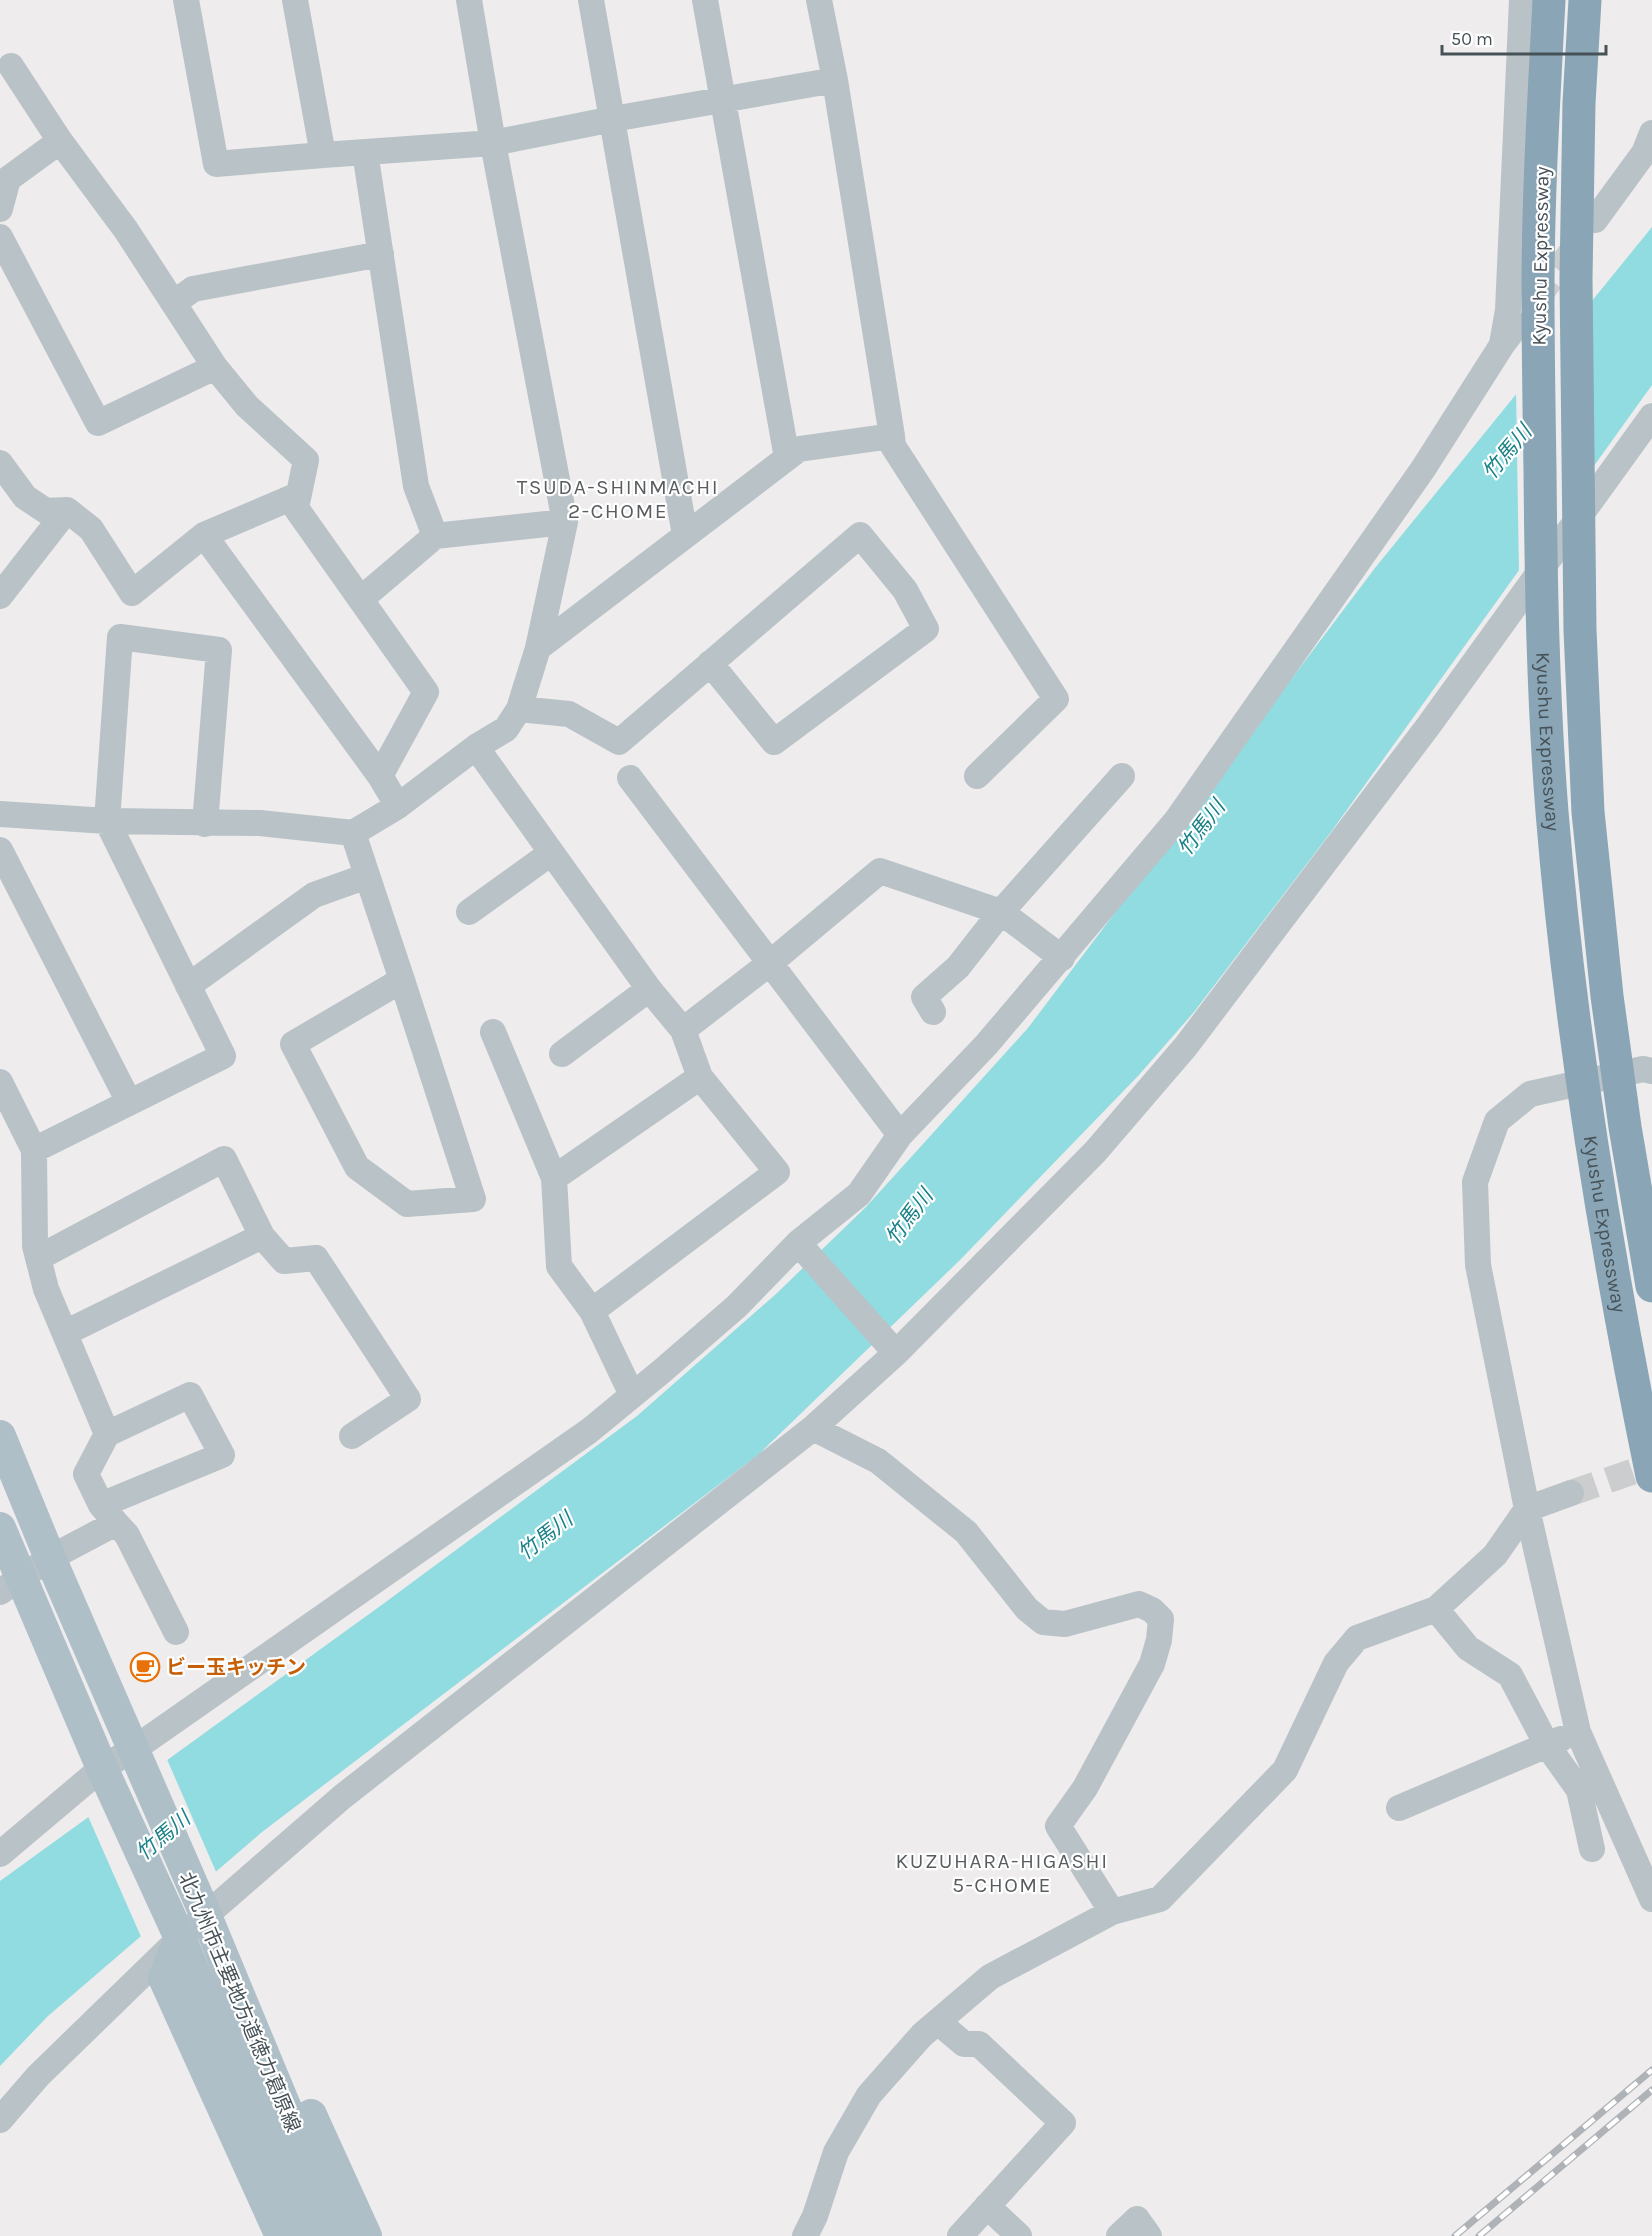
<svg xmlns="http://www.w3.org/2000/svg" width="1652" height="2236" font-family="Karla,'Noto Sans JP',sans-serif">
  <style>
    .water { fill: #90dce1 }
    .pier { fill: #eeecec }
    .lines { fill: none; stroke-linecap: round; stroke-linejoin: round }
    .minor-tunnel { stroke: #cccdce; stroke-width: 26; stroke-dasharray: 26 13; stroke-linecap: butt }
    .minor { stroke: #b9c2c7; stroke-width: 26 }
    .major { stroke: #aebfc8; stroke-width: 32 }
    .highway { stroke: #89a5b6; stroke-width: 33 }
    .rail-casing { stroke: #afb2b6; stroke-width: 7 }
    .rail { stroke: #fff; stroke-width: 4.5; stroke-dasharray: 14; stroke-linecap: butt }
    .labels { text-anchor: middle; stroke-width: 4.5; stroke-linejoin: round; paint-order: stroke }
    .street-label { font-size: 20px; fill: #465257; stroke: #fff }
    .food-label { font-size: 20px; font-weight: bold; fill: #c56008; stroke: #fff; text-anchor: start }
    .water-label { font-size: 21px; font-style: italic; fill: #1a8188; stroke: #fff }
    .neighbourhood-label { font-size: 21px; letter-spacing: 1.5px; fill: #595d60; stroke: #fff }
  </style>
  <rect width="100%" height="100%" fill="#eeecec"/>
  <path class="water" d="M 1652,227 L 1652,385 L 1331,832 L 1194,1012 L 1138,1076 L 960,1260 L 759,1454 L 262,1832 L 48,2016 L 0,2066 L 0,1881 L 383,1604 L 637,1416 L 776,1294 L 866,1207 L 1028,1028 L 1375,568 Z"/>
  <path class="pier" d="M 1592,297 L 1592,473 L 1519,574 L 1516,389 Z
    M 166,1757 L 217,1874 L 142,1939 L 87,1814 Z"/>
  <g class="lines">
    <path class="minor-tunnel" d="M 1535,301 L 1581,239
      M 1571,1493 L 1652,1465"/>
    <path class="minor" d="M 186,0 L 216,164 L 323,155 L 295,0
      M 591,0 L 685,535
      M 705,0 L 787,458
      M 11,66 L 60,141 L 126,230 L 215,367 L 247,406 L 306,460 L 296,508 L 426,692 L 380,776 L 398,806
      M 365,152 L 416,486 L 435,536 L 565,522
      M 323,155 L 493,143 L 613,119 L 835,80
      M 0,209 L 8,179 L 60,141
      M 1595,220 L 1644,153 L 1652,133
      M 0,237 L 98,423 L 215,367
      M 174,303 L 193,289 L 381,254
      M 1502,344 L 1508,310 L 1522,0
      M 892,436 L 893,446 L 1056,699 L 977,776
      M 0,463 L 25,497 L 46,511 L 67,510
      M 204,535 L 380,776
      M 0,596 L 67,510 L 91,529 L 132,593 L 204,535 L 298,495
      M 361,599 L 435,536
      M 538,648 L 799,449 L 892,436 L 835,80 L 819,0
      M 519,709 L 569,714 L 619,742 L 860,535 L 905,590 L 926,629 L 774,742 L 710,663
      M 476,747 L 649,989 L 683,1030 L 770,963 L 880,871 L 1001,912 L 1062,958
      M 630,778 L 900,1135
      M 0,814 L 107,821 L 260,823 L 353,833 L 398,806 L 476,747 L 506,729 L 519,709 L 538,648 L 565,522 L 493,143 L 469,0
      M 353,833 L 402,980
      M 0,850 L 129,1102
      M 469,912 L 551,853
      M 402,980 L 473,1199 L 407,1204 L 357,1167 L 293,1044 Z
      M 188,986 L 314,895 L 367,876
      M 933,1012 L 924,997 L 958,967 L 1001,912 L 1122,776
      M 683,1030 L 700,1077 L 777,1172 L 592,1311 L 559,1266 L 554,1178 L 700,1077
      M 493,1032 L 554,1178
      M 562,1054 L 649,989
      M 1652,1071 L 1643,1069 L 1530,1094 L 1497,1121 L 1475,1182 L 1478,1265 L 1527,1509 L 1578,1732 L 1652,1899
      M 0,1082 L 34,1150 L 35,1246 L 46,1289 L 107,1434 L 86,1474 L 101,1505 L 116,1523 L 50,1558 L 0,1592
      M 34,1150 L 223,1056 L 107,821 L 120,637 L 219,650 L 205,824
      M 262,1236 L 284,1261 L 316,1258 L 408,1399 L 352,1436
      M 798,1243 L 896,1353
      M 38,1258 L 224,1159 L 262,1236 L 65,1333
      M 592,1311 L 632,1395
      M 813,1428 L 878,1461 L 966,1532 L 1027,1609 L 1043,1622 L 1065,1624 L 1139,1604 L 1152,1610 L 1161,1619 L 1159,1640 L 1152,1664 L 1085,1788 L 1058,1826 L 1112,1912
      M 101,1505 L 222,1455 L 190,1395 L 107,1434
      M 116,1523 L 127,1535 L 176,1632
      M 1436,1609 L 1468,1648 L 1510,1675 L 1547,1745 L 1579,1790 L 1592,1849
      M 1399,1808 L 1561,1739
      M 0,1854 L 102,1768 L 134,1749 L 589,1431 L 662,1371 L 737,1306 L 798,1243 L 859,1194 L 900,1135 L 986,1045 L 1176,821 L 1423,469 L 1502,345 L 1517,325
      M 938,2022 L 964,2044 L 979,2044 L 1063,2123 L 960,2236
      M 0,2120 L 38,2076 L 180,1938 L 342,1797 L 813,1428 L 896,1353 L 1095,1152 L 1186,1046 L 1263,944 L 1429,725 L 1652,416
      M 987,2206 L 1019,2236
      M 805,2236 L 815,2216 L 836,2152 L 869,2095 L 922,2035 L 990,1977 L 1112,1912 L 1160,1899 L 1285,1770 L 1336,1663 L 1357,1638 L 1436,1609 L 1495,1555 L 1527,1509 L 1571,1493
      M 1119,2236 L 1137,2219 L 1149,2236"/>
    <path class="major" d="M 0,1436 L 50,1558 L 206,1916 L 339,2236
      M 0,1528 L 102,1768 L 180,1938 L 307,2236
      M 180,1938 L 164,1978 L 281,2236
      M 311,2115 L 366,2236"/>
    <g class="highway">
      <path id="s1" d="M 1549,0 C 1544,97 1538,194 1538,291 C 1538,350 1539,410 1540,470 C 1541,584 1543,698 1552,812 C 1570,1035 1607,1257 1652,1476"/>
      <path d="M 1585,0 L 1579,103 L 1576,278 L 1580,630 L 1588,812 L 1607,996 L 1625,1127 L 1652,1286"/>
    </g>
    <g class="rail-casing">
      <path id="rail" d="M 1455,2236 L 1652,2070
        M 1479,2236 L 1652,2090"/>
    </g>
    <use href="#rail" class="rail"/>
  </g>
  <defs>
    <g id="cafe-ring" transform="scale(1.5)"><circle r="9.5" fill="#fff" stroke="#e8710a" stroke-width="1.5"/><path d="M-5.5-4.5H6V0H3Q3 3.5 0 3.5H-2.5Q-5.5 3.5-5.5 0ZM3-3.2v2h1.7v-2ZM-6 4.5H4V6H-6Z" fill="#e8710a"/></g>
  </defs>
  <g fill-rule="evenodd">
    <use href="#cafe-ring" x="145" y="1667"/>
  </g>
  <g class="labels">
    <g class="street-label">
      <text transform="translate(1540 256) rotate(-89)" y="7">Kyushu Expressway</text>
      <text dy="7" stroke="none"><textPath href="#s1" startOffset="742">Kyushu Expressway</textPath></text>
      <text dy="7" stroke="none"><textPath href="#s1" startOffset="1228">Kyushu Expressway</textPath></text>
      <text transform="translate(240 2002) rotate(67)" y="7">北九州市主要地方道徳力葛原線</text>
    </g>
    <g class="food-label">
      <text x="166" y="1674">ビー玉キッチン</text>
    </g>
    <g class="water-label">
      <text transform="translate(1507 452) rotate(-50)" y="7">竹馬川</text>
      <text transform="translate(1201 828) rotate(-53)" y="7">竹馬川</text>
      <text transform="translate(909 1217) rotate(-53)" y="7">竹馬川</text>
      <text transform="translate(545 1536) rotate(-38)" y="7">竹馬川</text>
      <text transform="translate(163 1836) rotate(-40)" y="7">竹馬川</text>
    </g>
    <g class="neighbourhood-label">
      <text x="618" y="494">TSUDA-SHINMACHI<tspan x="618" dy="24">2-CHOME</tspan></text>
      <text x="1002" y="1868">KUZUHARA-HIGASHI<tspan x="1002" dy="24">5-CHOME</tspan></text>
    </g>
  </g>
  <path d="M1442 45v9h164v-9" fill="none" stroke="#465257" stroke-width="3"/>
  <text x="1451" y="45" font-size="18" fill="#465257" stroke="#ffffff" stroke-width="4.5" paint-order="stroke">50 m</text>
</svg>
